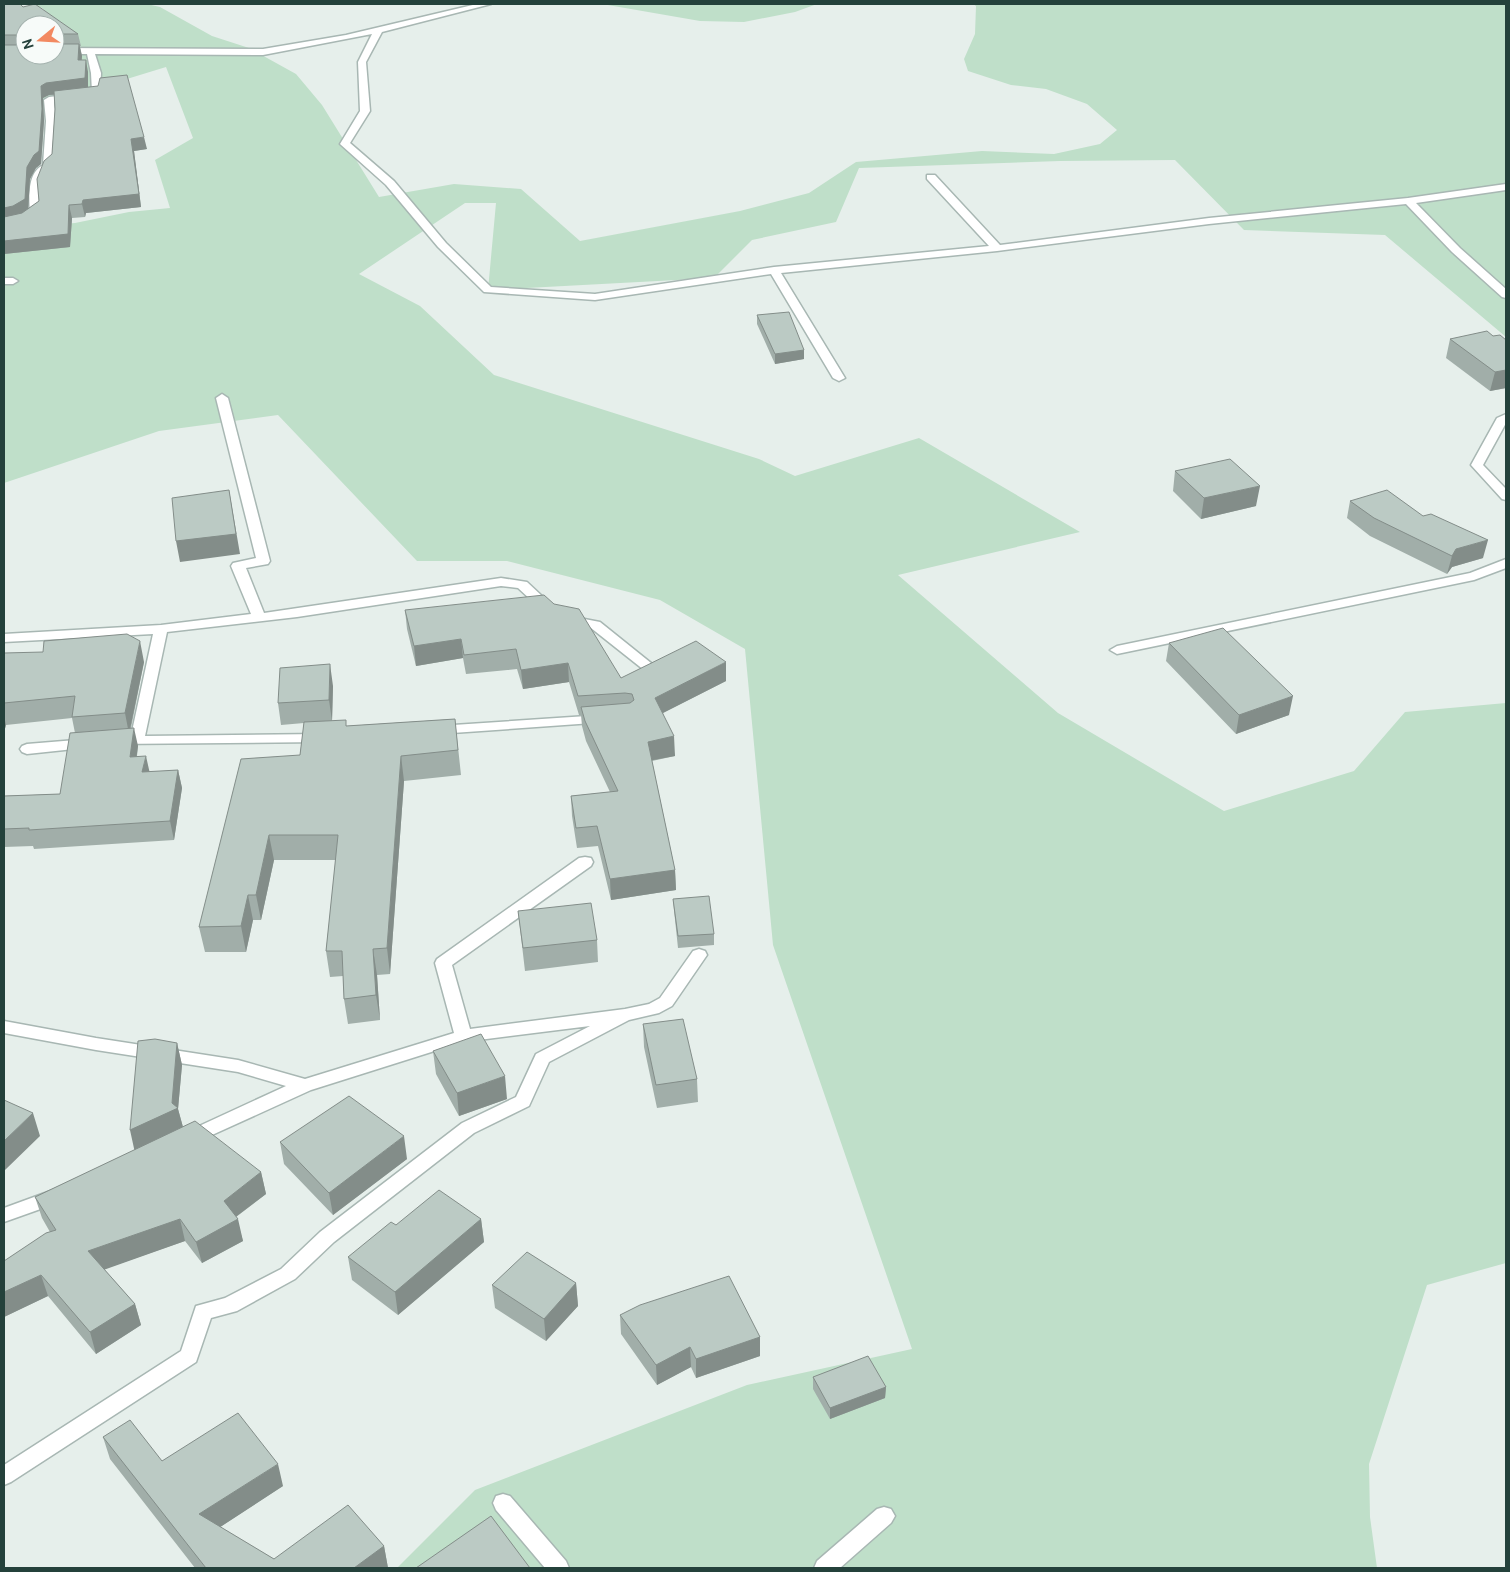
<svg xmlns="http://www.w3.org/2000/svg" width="1510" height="1572" font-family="Cabin,sans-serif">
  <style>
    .green { fill: #bfdfc9 }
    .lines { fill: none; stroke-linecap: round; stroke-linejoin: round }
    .minor-casing { stroke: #a8b7b3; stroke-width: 3 }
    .minor { fill: #fff; fill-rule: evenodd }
    .wall { fill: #a1aea9; fill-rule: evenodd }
    .shaded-wall { fill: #838d89 }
    .building { fill: #bbcac4; stroke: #838d89 }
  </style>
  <rect width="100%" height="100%" fill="#e6efeb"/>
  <path class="green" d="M 32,4 L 147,4 L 160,7 L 212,36 L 249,48 L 296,74 L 322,105 L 379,197 L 454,184 L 521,189 L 580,241 L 740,211 L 809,193 L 856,162 L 982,151 L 1054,154 L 1100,144 L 1117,130 L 1087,104 L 1046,89 L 1011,85 L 968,71 L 964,59 L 975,34 L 976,6 L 973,4 L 1506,4 L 1506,337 L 1385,235 L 1244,230 L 1175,160 L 1060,161 L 859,168 L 836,222 L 752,240 L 714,278 L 488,290 L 496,203 L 465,203 L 359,274 L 420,306 L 494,375 L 759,459 L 795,476 L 919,438 L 1080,532 L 898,575 L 1058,713 L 1224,811 L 1354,771 L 1405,712 L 1506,703 L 1506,1263 L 1427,1285 L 1369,1464 L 1370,1517 L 1377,1568 L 397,1568 L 475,1490 L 747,1385 L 912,1349 L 773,945 L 745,649 L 660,600 L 507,561 L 417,561 L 278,415 L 159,431 L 4,483 L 4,229 L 75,223 L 129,212 L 170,208 L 155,160 L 193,138 L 166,67 L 42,105 L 25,55 L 55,55 L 59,23 L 42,8 Z
    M 602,4 L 817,4 L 795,12 L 744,22 L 700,21 Z"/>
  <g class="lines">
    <g class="minor-casing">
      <path id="minor" d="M 477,4 L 491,4 L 382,32 L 366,62 L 370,111 L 350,143 L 394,181 L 446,243 L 491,287 L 595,294 L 774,267 L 989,246 L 927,179 L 927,175 L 935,175 L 1000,245 L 1209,218 L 1408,198 L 1506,184 L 1506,190 L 1416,203 L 1460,248 L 1506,289 L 1506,298 L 1502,297 L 1452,252 L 1406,204 L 1209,224 L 997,251 L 781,273 L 845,378 L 839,381 L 833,378 L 771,274 L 595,300 L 484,292 L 438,247 L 386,185 L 340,144 L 360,111 L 358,62 L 372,34 L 263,55 L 95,54 L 101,73 L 100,96 L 54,102 L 56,121 L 53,167 L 45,172 L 38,192 L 40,214 L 24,225 L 4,229 L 4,223 L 17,221 L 30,213 C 29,198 27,173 43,165 L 46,121 L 44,100 L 49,97 L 92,92 L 91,73 L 87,54 L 55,54 L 55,48 L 263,49 L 346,35 Z
        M 4,278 L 13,278 L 18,281 L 13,284 L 4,284 Z
        M 222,394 L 228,398 L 270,561 L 268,564 L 246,568 L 264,613 L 501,578 L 527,582 L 556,609 L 554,612 L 544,612 L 518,588 L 501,586 L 297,617 L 167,632 L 145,736 L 322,734 L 327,735 L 329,738 L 327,741 L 322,742 L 113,744 L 111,741 L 113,738 L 131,736 L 153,634 L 4,642 L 4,634 L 161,625 L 251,614 L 231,566 L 233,563 L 256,558 L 216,398 Z
        M 1506,414 L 1506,423 L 1483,465 L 1506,489 L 1506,500 L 1502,499 L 1471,465 L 1497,418 Z
        M 1506,559 L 1506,568 L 1474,580 L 1117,654 L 1110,650 L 1117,646 L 1470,573 Z
        M 569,616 L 600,622 L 656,667 L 649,671 L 644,670 L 591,628 L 564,623 L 562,620 Z
        M 602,715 L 607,716 L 609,719 L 607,722 L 438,734 L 433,733 L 431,730 L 433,727 L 438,726 Z
        M 88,739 L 93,741 L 95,744 L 93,747 L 27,754 L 22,752 L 20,749 L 22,746 L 27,744 Z
        M 585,857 L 591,858 L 593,862 L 591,866 L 452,965 L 470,1029 L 625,1009 L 649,1004 L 660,998 L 693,951 L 699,949 L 705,951 L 707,955 L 672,1006 L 659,1013 L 629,1020 L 549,1062 L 529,1106 L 474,1133 L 334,1242 L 295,1279 L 237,1311 L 211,1318 L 196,1362 L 11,1482 L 4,1485 L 4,1465 L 181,1351 L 196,1306 L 225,1298 L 281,1269 L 320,1232 L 462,1123 L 516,1097 L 536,1054 L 590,1026 L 463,1042 L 311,1090 L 190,1145 L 184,1143 L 181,1138 L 184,1133 L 286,1086 L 238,1072 L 96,1050 L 4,1033 L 4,1021 L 96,1038 L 238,1060 L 305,1079 L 454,1033 L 435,963 L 437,959 L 579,858 Z
        M 56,1189 L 63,1191 L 65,1196 L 63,1201 L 4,1222 L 4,1208 Z
        M 503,1494 L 510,1496 L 566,1561 L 569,1568 L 545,1568 L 496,1510 L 493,1503 L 496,1496 Z
        M 884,1507 L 891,1509 L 895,1516 L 891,1523 L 840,1568 L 814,1568 L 817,1561 L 877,1509 Z"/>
    </g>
    <use href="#minor" class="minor"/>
  </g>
  <path class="wall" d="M 4,4 L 23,7 L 78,34 L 81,46 L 80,46 L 82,56 L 81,60 L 88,72 L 88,87 L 147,149 L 134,151 L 141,207 L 86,213 L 85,217 L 72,218 L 70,247 L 4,254 ZM 55,25 L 55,55 L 25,55 ZM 49,95 L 54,95 L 55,109 L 52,154 L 39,201 L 28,209 L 30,179 L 36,168 L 41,164 L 44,121 L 43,98 Z
    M 757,315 L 804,350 L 804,359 L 775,364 L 757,324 Z
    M 1493,336 L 1506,340 L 1506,388 L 1490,391 L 1446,358 L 1450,339 Z
    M 1175,471 L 1256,506 L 1201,519 L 1173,491 Z
    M 1350,501 L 1423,516 L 1483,558 L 1452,567 L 1447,574 L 1370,536 L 1347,518 Z
    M 405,610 L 621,678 L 726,681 L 663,713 L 675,756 L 652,761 L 675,870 L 676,890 L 611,900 L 598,846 L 577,848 L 572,816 L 571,796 L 610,792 L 586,741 L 582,726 L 581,715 L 579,715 L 569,682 L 523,689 L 517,669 L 466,674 L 463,658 L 416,666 L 407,629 Z
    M 1169,643 L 1289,715 L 1236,734 L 1166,661 Z
    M 4,653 L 144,662 L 131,728 L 138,746 L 137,756 L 150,772 L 178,770 L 182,788 L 174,840 L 34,849 L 33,846 L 4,847 L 4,796 L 60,794 L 75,733 L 72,718 L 6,725 L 4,732 Z
    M 333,686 L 332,721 L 347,726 L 455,719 L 461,775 L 404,781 L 390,974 L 377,975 L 380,1020 L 348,1024 L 344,999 L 343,976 L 330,977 L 326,951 L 336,860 L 274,860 L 261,920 L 253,920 L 246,952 L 205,952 L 199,927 L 300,755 L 304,723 L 281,725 L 278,703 Z
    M 673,899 L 714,934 L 714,945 L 678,948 L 674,910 Z
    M 518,911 L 597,940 L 598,962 L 525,971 Z
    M 643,1024 L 697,1079 L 698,1102 L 657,1108 L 644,1047 Z
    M 177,1043 L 182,1065 L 178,1109 L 183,1127 L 261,1172 L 266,1194 L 236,1217 L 243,1241 L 202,1263 L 185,1241 L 104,1269 L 135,1304 L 141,1325 L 96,1354 L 48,1296 L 4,1317 L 4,1261 L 50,1232 L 42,1218 L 35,1197 L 135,1150 Z
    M 433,1051 L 507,1099 L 459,1116 L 436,1074 Z
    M 280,1142 L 407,1159 L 333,1215 L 284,1164 Z
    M 481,1219 L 484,1242 L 398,1315 L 352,1280 L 348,1257 L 396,1225 Z
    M 576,1283 L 578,1306 L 546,1341 L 495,1308 L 492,1285 Z
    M 620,1315 L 760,1337 L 760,1356 L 696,1378 L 691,1367 L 657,1385 L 621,1334 Z
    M 813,1377 L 886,1387 L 885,1398 L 830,1419 L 813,1389 Z
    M 103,1437 L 162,1461 L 283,1486 L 220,1527 L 274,1559 L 384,1546 L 388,1568 L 195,1568 L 110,1459 Z"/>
  <path class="shaded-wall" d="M 79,44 L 82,56 L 81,72 L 78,60 Z
    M 86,60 L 88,72 L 88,91 L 49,95 L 43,98 L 44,121 L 41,164 L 36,168 L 30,179 L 28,212 L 4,222 L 4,208 L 41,86 Z
    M 144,137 L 147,149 L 134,151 L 141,207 L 86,213 L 85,217 L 82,204 L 83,200 L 131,139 Z
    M 69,205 L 72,218 L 70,247 L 4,254 L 4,241 Z
    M 804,350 L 804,359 L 775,364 L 775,354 Z
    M 1506,370 L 1506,388 L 1490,391 L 1495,372 Z
    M 1260,486 L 1256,506 L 1201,519 L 1204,498 Z
    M 229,490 L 240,554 L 180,562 L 176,541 Z
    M 1488,540 L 1483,558 L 1452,567 L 1447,574 L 1452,556 L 1456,549 Z
    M 461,639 L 463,658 L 416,666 L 414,646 Z
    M 140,641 L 144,662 L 129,734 L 125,713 Z
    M 726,662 L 726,681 L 655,717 L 655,698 Z
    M 568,663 L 569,682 L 523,689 L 521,670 Z
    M 330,664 L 333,686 L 332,721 L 329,700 Z
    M 1293,696 L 1289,715 L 1236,734 L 1239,715 Z
    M 4,716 L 6,725 L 4,732 Z
    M 134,728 L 138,746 L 134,775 L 130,757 Z
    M 674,736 L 675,756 L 648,761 L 648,742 Z
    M 146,756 L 150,774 L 142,772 Z
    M 401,756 L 404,781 L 390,974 L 387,948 Z
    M 178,770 L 182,788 L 174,840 L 170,821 Z
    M 269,835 L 274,860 L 261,920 L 256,895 Z
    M 675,870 L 676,890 L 611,900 L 610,879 Z
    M 248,895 L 253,920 L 246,952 L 241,926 Z
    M 373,949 L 377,975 L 380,1020 L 376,995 Z
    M 177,1043 L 182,1065 L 178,1109 L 184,1131 L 135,1153 L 130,1130 L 172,1103 Z
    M 505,1076 L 507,1099 L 459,1116 L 457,1093 Z
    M 33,1113 L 40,1136 L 4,1171 L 4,1141 Z
    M 404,1136 L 407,1159 L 333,1215 L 329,1193 Z
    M 261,1172 L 266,1194 L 229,1222 L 224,1201 Z
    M 180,1219 L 185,1241 L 95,1273 L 88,1251 Z
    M 238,1219 L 243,1241 L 202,1263 L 196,1242 Z
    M 481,1219 L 484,1242 L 398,1315 L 395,1292 Z
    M 41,1275 L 48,1296 L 4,1317 L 4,1292 Z
    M 576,1283 L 578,1306 L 546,1341 L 544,1319 Z
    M 135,1304 L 141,1325 L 96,1354 L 90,1332 Z
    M 760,1337 L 760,1356 L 696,1378 L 696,1359 Z
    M 690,1347 L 691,1367 L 657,1385 L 656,1365 Z
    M 886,1387 L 885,1398 L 830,1419 L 830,1408 Z
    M 278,1464 L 283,1486 L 205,1537 L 199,1514 Z
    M 384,1546 L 388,1568 L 354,1568 Z"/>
  <path class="building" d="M 4,4 L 20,4 L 23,7 L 35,4 L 78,34 L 55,34 L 55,25 L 25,25 L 25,55 L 55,55 L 55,44 L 79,44 L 78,60 L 86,60 L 85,78 L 46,83 L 41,86 L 42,109 L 39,151 L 34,155 L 27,167 L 25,199 L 13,206 L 4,208 L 4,45 L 23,45 L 24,37 L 23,35 L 4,35 Z
    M 127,75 L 144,137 L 131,139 L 139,194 L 83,200 L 82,204 L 69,205 L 68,234 L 4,241 L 4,217 L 22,213 L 39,201 L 37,179 L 44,161 L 52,154 L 55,109 L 54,91 L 98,86 L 100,78 Z
    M 789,312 L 804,350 L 775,354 L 757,315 Z
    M 1487,331 L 1493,336 L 1500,335 L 1506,340 L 1506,370 L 1495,372 L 1450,339 Z
    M 1230,459 L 1260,486 L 1204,498 L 1175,471 Z
    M 229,490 L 236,534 L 176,541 L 172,498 Z
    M 1387,490 L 1423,516 L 1431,514 L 1488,540 L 1456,549 L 1452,556 L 1374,518 L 1350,501 Z
    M 544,595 L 554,604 L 579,609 L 621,678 L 696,641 L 726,662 L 655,698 L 674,736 L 648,742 L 675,870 L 610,879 L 597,826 L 576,828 L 571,796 L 618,791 L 585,721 L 581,707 L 630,703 L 634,700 L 632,694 L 625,693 L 578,696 L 568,663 L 521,670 L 516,649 L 464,655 L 461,639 L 414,646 L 405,610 Z
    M 1223,628 L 1293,696 L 1239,715 L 1169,643 Z
    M 127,634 L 140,641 L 125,713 L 72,717 L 75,696 L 4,703 L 4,653 L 43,652 L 44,641 Z
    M 330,664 L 329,700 L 278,703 L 280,668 Z
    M 455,719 L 458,750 L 401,756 L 387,948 L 373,949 L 376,995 L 344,999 L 342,951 L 326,951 L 338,835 L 269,835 L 256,895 L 248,895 L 241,926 L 199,927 L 241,759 L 300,755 L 304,722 L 346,720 L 346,726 Z
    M 134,728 L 130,757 L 146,756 L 142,772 L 178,770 L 170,821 L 29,830 L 29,828 L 4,829 L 4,796 L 60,794 L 70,733 Z
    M 709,896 L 714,934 L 678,936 L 673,899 Z
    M 591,903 L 597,940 L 523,948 L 518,911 Z
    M 683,1019 L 697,1079 L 656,1085 L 643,1024 Z
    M 481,1034 L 505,1076 L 457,1093 L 433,1051 Z
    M 155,1039 L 177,1043 L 172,1103 L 178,1108 L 130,1130 L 138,1041 Z
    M 349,1096 L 404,1136 L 329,1193 L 280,1142 Z
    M 4,1100 L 33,1113 L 4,1141 Z
    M 195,1121 L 261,1172 L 224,1201 L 238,1219 L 196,1242 L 180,1219 L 88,1251 L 135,1304 L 90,1332 L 41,1275 L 4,1292 L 4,1261 L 46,1233 L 56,1230 L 35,1197 Z
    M 439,1190 L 481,1219 L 395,1292 L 348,1257 L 391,1222 L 396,1225 Z
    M 527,1252 L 576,1283 L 544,1319 L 492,1285 Z
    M 729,1276 L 760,1337 L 696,1359 L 690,1347 L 656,1365 L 620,1315 L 640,1305 Z
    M 868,1356 L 886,1387 L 830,1408 L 813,1377 Z
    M 238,1413 L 278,1464 L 199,1514 L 274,1559 L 348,1505 L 384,1546 L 354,1568 L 206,1568 L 103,1437 L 130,1420 L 162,1461 Z
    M 491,1516 L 530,1568 L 416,1568 Z"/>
  <rect width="1510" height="1572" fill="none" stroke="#24413b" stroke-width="10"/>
  <g transform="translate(40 40) rotate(252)"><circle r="24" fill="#f7fbf9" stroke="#a3b1ad"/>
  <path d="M0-4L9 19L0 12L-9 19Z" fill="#f28961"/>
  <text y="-8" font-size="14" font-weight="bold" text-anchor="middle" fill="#24413b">N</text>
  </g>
</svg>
